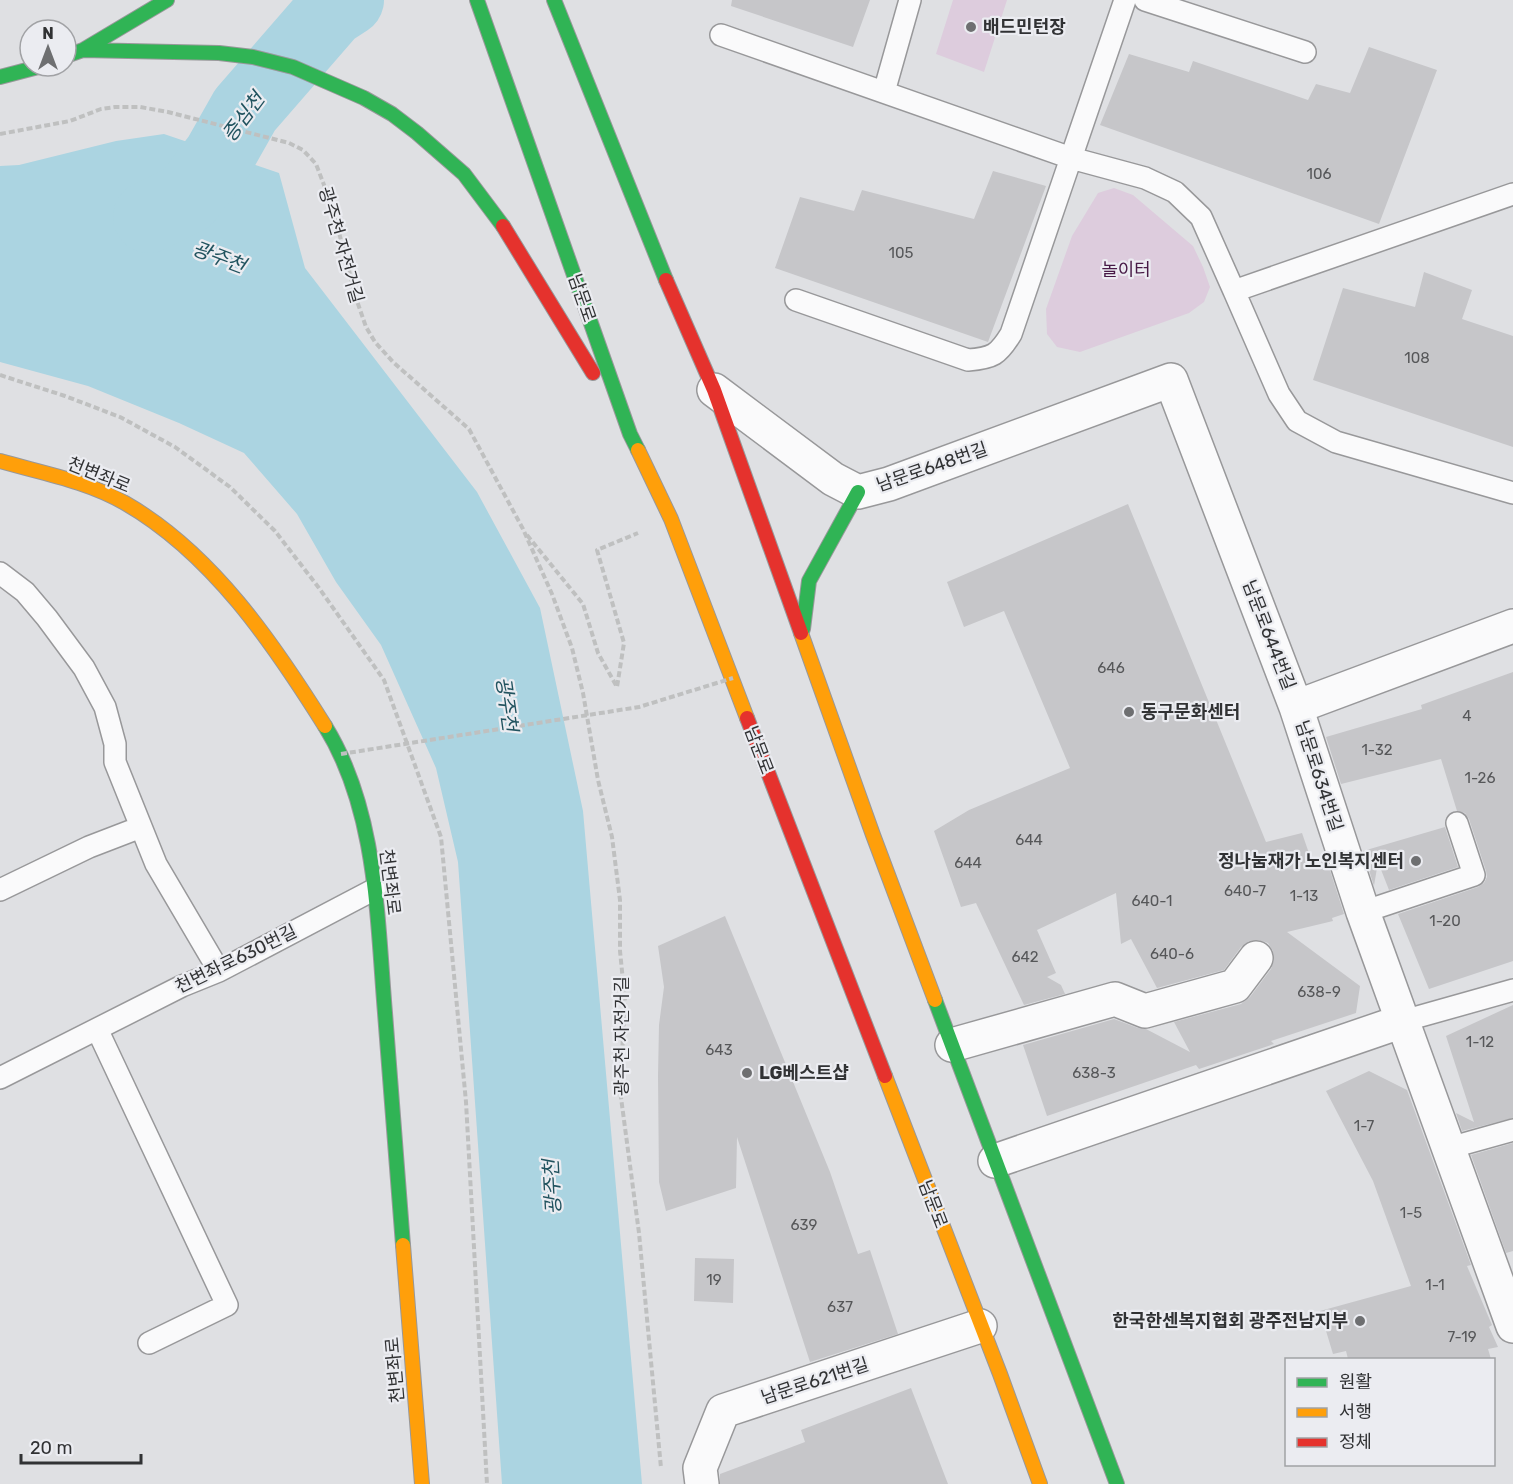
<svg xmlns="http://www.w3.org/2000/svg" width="1513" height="1484" font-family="Rubik,'Noto Sans KR',sans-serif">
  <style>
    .green { fill: #dcd }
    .water { fill: #abd4e1 }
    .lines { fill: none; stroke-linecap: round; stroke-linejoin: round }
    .river { stroke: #abd4e1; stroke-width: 72 }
    .building { fill: #c6c6c9 }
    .lane-casing { stroke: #98989a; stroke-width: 24 }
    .street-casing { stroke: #98989a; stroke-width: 36 }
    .fast-casing { stroke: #98989a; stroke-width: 16 }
    .slow-casing { stroke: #98989a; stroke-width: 16 }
    .jam-casing { stroke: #98989a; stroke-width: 16 }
    .path { stroke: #bfc0c0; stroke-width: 4; stroke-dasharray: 6 3; stroke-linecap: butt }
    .lane { stroke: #fafafb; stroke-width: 21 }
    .street { stroke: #fafafb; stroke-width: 33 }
    .fast { stroke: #30b455; stroke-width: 14 }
    .slow { stroke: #ff9f0a; stroke-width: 14 }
    .jam { stroke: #e5322d; stroke-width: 14 }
    .path-bridge { stroke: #bfc0c0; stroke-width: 4; stroke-dasharray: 6 3; stroke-linecap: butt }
    .poi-dot { fill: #6e6f71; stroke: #ebecf1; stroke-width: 2 }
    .labels { text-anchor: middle; stroke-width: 4.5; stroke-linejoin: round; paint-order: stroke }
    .number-label { font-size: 15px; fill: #565759 }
    .poi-label { font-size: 18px; font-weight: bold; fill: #313234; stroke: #ebecf1; text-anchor: start }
    .street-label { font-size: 18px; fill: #313234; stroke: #ebecf1 }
    .park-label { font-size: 18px; fill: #481b47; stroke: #ebecf1 }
    .water-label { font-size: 20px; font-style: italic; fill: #21535f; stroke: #ebecf1 }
  </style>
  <rect width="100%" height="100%" fill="#dfe0e3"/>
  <path class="green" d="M 953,0 L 1007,0 L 984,72 L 936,54 Z
    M 1114,188 L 1133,195 L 1193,246 L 1203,267 L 1210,287 L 1204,302 L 1189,313 L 1080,352 L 1057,347 L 1047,334 L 1046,309 L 1072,236 L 1098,193 Z"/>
  <path class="water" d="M 164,134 L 279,173 L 305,268 L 477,492 L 540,608 L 583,811 L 642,1484 L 502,1484 L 458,862 L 436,768 L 381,645 L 336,582 L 297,514 L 244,453 L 179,423 L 88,386 L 0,362 L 0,166 L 19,165 L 116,141 Z"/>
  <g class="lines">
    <path class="river" d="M 149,217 L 187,198 L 219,156 L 245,110 L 331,11 L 348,0"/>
  </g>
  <path class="building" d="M 732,0 L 870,0 L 853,47 L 731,6 Z
    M 1369,47 L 1437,70 L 1379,224 L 1100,125 L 1129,54 L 1189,72 L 1193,61 L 1308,100 L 1316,84 L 1350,93 Z
    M 993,171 L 1046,186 L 988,342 L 775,268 L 800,197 L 854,211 L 862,190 L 974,219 Z
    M 1424,272 L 1472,290 L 1462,319 L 1513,336 L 1513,447 L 1313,380 L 1343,288 L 1415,307 Z
    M 1128,504 L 1266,842 L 1302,833 L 1313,865 L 1327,861 L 1344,914 L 1332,918 L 1333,921 L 1287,932 L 1360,986 L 1356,1013 L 1271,1041 L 1274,1044 L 1199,1069 L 1196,1065 L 1047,1116 L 1023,1045 L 1114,1019 L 1138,1028 L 1146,1029 L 1190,1052 L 1174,1022 L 1241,1004 L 1250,997 L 1271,969 L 1274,961 L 1273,951 L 1268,943 L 1259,940 L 1249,941 L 1241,947 L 1224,970 L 1157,988 L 1131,939 L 1121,944 L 1116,893 L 1037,930 L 1056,973 L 1047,977 L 1061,985 L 1065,994 L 1024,1005 L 976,903 L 961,907 L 934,831 L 969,810 L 1070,768 L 1004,611 L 964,627 L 947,582 Z
    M 1513,672 L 1513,961 L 1429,989 L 1398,914 L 1478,887 L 1484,883 L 1487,877 L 1486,871 L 1469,819 L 1465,813 L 1457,811 L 1441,759 L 1341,784 L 1326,737 L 1422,709 L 1421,705 Z
    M 1445,827 L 1458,867 L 1389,890 L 1378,862 L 1374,886 L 1363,851 Z
    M 725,916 L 830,1172 L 858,1254 L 870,1250 L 898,1334 L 810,1362 L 737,1137 L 736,1188 L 666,1211 L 659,1182 L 658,1076 L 659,1025 L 664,987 L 658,946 Z
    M 1513,1005 L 1513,1118 L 1462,1131 L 1456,1113 L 1474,1122 L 1446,1036 Z
    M 1369,1071 L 1407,1090 L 1471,1265 L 1467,1266 L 1492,1325 L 1489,1327 L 1498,1347 L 1488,1349 L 1491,1359 L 1348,1359 L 1346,1351 L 1333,1354 L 1320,1311 L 1411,1286 L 1373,1181 L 1326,1091 Z
    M 1513,1143 L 1513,1251 L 1506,1253 L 1471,1155 Z
    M 695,1258 L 734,1259 L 733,1303 L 694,1301 Z
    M 911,1388 L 948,1484 L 720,1484 L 720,1474 L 805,1442 L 801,1430 Z"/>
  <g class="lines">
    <g class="lane-casing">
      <path id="lane" d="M 1125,0 L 1071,158 L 1145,178 L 1175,192 L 1201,217 L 1234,291
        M 1145,0 L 1305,52
        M 721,35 L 1071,158 L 1011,334 C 998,355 993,358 968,360 L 796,300
        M 884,92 L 910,0
        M 1513,194 L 1234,291 L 1279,394 L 1297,421 L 1336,442 L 1513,493
        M 0,573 L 25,592 L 47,618 L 84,668 L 105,707 L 115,744 L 115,762 L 156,864 L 219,971
        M 0,890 L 89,847 L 141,827
        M 1363,912 L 1474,875 L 1457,823
        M 1403,1021 L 1513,990
        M 97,1029 L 227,1305 L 149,1343
        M 0,1078 L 182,986 L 219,971 L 375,889
        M 1449,1148 L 1513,1130"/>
    </g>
    <g class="street-casing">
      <path id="street" d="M 714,390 L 833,479 L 858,492 L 889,484 L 1171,380 L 1296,707 L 1363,912 L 1513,1326
        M 1296,707 L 1513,626
        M 952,1045 L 1115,999 L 1145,1011 L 1235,986 L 1256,958
        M 995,1161 L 1403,1021
        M 702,1484 L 700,1468 L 723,1411 L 980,1326"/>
    </g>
    <g class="fast-casing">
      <path id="fast" d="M 477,0 L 630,434 L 638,450
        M 554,0 L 666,280
        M 83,50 L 219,53 L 253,57 L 293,67 L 364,98 L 392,114 L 417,133 L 464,174 L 503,226
        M 66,56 L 83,50 L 167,0
        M 0,77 L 42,66
        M 803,629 L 809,581 L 858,492
        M 325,726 C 377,810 377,917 385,1013 C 391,1090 397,1167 403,1245
        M 935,1000 L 1117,1484"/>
    </g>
    <g class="slow-casing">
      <path id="slow" d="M 638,450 L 671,519 L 747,718
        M 0,461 C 42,473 87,481 125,503 C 212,553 273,643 325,726
        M 801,633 L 873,835 L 935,1000
        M 885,1076 L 1000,1374 L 1040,1484
        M 403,1245 L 422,1484"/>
    </g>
    <g class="jam-casing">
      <path id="jam" d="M 503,226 L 593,373
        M 666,280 L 714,390 L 801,633
        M 747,718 L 885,1076"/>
    </g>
    <path class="path" d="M 0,134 L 70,121 L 101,109 L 115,107 L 140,107 L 168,112 L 289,143 L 303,150 L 316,164 L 332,206 L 357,301 L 366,327 L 375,342 L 393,362 L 469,429 L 523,529 L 552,594 L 572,648 L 583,693 L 598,780 L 612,837 L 620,900 L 620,951 L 625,1001 L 620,1090 L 639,1233 L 661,1468
      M 0,375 L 65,396 L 120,417 L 175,447 L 230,487 L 275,531 L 319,588 L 384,680 L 441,837 L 466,1102 L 487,1484
      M 527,535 L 583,604 L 598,653 L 617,687 L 624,643 L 597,550 L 638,533"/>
    <use href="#lane" class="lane"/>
    <use href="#street" class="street"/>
    <use href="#fast" class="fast"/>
    <use href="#slow" class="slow"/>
    <use href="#jam" class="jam"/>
    <path class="path-bridge" d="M 341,754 L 639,707 L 733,678"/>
  </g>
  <g class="poi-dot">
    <circle cx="971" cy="27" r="6"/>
    <circle cx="1129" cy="712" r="6"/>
    <circle cx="1416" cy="861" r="6"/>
    <circle cx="747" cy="1073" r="6"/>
    <circle cx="1360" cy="1321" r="6"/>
  </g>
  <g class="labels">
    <g class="number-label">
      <text x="1319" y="179">106</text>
      <text x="901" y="258">105</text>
      <text x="1417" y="363">108</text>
      <text x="1111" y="673">646</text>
      <text x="1467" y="721">4</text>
      <text x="1377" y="755">1-32</text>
      <text x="1480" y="783">1-26</text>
      <text x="1029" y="845">644</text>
      <text x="968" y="868">644</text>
      <text x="1245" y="896">640-7</text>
      <text x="1304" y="901">1-13</text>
      <text x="1152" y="906">640-1</text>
      <text x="1445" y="926">1-20</text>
      <text x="1172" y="959">640-6</text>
      <text x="1025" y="962">642</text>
      <text x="1319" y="997">638-9</text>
      <text x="1480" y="1047">1-12</text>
      <text x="719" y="1055">643</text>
      <text x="1094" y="1078">638-3</text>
      <text x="1364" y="1131">1-7</text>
      <text x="1411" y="1218">1-5</text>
      <text x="804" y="1230">639</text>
      <text x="714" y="1285">19</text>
      <text x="1435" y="1290">1-1</text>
      <text x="840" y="1312">637</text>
      <text x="1462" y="1342">7-19</text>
    </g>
    <g class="poi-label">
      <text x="983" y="33">배드민턴장</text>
      <text x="1141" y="718">동구문화센터</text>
      <text x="1404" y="867" text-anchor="end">정나눔재가 노인복지센터</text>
      <text x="759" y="1079">LG베스트샵</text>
      <text x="1348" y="1327" text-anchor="end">한국한센복지협회 광주전남지부</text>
    </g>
    <g class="street-label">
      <text transform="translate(341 245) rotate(74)" y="6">광주천 자전거길</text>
      <text transform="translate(582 298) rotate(71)" y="6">남문로</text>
      <text transform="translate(932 467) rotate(-19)" y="6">남문로648번길</text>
      <text transform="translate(99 475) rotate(22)" y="6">천변좌로</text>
      <text transform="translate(1269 635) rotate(69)" y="6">남문로644번길</text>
      <text transform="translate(759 750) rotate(69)" y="6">남문로</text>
      <text transform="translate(1319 776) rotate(72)" y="6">남문로634번길</text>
      <text transform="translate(390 882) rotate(83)" y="6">천변좌로</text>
      <text transform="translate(236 959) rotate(-26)" y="6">천변좌로630번길</text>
      <text transform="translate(622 1036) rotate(-90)" y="6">광주천 자전거길</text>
      <text transform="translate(933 1204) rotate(69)" y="6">남문로</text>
      <text transform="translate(395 1370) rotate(-95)" y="6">천변좌로</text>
      <text transform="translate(815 1381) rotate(-18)" y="6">남문로621번길</text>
    </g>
    <g class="park-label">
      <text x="1126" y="276">놀이터</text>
    </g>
    <g class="water-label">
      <text transform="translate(243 117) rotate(-53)" y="7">증심천</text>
      <text transform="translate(219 257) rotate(21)" y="7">광주천</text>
      <text transform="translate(507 704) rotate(82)" y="7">광주천</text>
      <text transform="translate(552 1187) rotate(-93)" y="7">광주천</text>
    </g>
  </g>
  <rect x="1285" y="1358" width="210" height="108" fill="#ebecf1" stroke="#a1a2a5" stroke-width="1.5"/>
  <rect x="1297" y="1378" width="30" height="9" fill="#30b455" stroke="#a1a2a5" stroke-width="1.5"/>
  <text x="1339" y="1388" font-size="18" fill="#313234">원활</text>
  <rect x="1297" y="1408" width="30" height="9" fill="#ff9f0a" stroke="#a1a2a5" stroke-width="1.5"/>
  <text x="1339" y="1418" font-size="18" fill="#313234">서행</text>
  <rect x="1297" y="1438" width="30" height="9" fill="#e5322d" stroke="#a1a2a5" stroke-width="1.5"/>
  <text x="1339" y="1448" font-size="18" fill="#313234">정체</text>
  <g transform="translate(48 48)"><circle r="28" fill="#ebecf1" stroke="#a1a2a5" stroke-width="1.5"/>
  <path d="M0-4.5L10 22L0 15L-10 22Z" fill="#6e6f71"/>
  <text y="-9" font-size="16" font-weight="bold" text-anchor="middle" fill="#313234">N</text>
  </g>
  <path d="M21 1454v9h120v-9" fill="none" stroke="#313234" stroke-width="3"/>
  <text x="30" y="1454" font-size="18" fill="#313234" stroke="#ebecf1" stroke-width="4.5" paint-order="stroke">20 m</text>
</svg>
